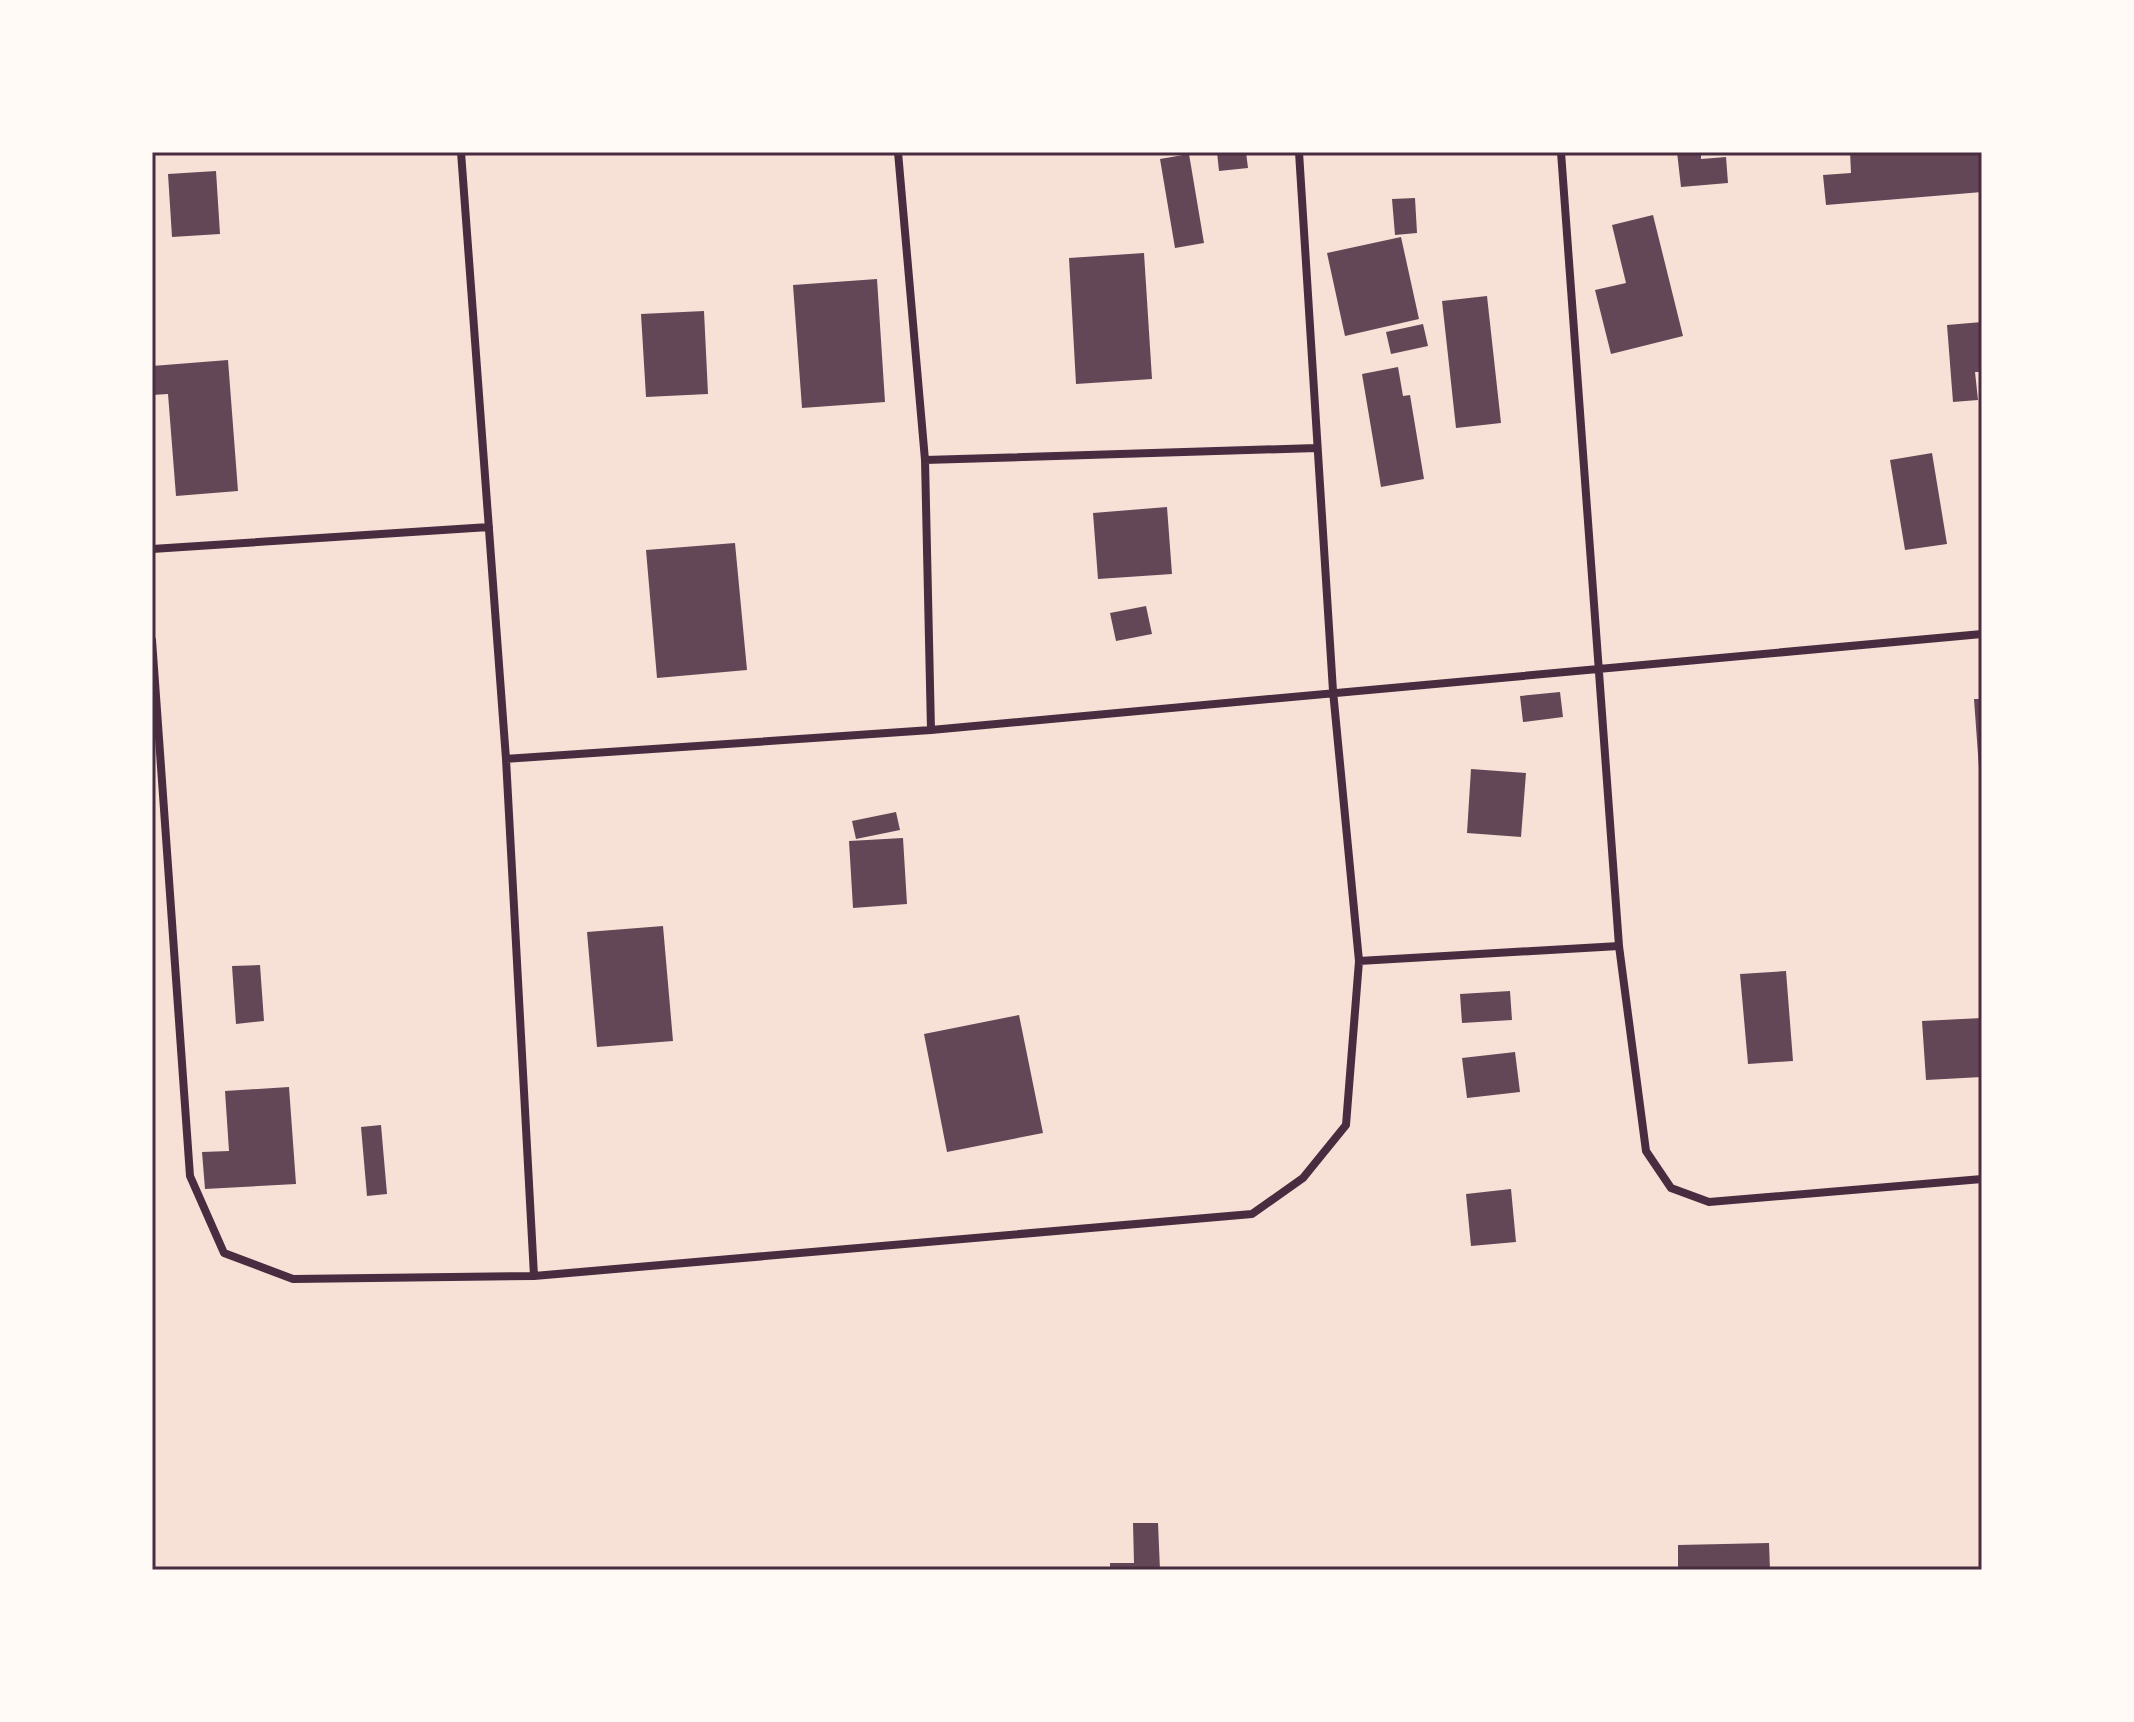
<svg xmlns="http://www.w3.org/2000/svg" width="2134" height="1722" font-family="'Nunito Sans',sans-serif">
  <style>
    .building { fill: #644757 }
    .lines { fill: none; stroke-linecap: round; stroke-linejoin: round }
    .minor { stroke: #4a2c40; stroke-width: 8 }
    .neatline { fill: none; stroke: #4a2c40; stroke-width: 3 }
  </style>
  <rect width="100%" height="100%" fill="#f7e1d7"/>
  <path class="building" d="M 1217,152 L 1246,152 L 1248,168 L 1219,171 Z
    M 1677,152 L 1701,152 L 1701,159 L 1726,157 L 1728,183 L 1681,187 Z
    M 1850,152 L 1982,152 L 1982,192 L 1826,205 L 1823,175 L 1851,173 Z
    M 1189,154 L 1204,243 L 1175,248 L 1160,159 Z
    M 216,171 L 220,234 L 172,237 L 168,174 Z
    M 1415,198 L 1417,233 L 1395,235 L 1392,199 Z
    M 1653,215 L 1683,336 L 1611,354 L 1595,290 L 1626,283 L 1612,225 Z
    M 1401,237 L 1419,319 L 1345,336 L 1327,253 Z
    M 1144,253 L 1152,379 L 1076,384 L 1069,258 Z
    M 877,279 L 885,402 L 802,408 L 793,285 Z
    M 1487,296 L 1501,423 L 1456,428 L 1442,301 Z
    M 704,311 L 708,394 L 646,397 L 641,314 Z
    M 1982,322 L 1982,372 L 1975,372 L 1978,400 L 1953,402 L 1947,325 Z
    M 1423,324 L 1428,346 L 1391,354 L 1386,332 Z
    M 228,360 L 238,491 L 176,496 L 168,394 L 152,395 L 152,366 Z
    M 1398,367 L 1403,396 L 1410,395 L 1424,479 L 1381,487 L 1362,374 Z
    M 1932,453 L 1947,544 L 1905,550 L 1890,460 Z
    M 1167,507 L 1172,574 L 1098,579 L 1093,513 Z
    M 735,543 L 747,670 L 657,678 L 646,550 Z
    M 1146,606 L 1152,634 L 1116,641 L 1110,613 Z
    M 1560,692 L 1563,717 L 1523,722 L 1520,696 Z
    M 1974,699 L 1982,699 L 1982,782 L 1980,782 Z
    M 1471,769 L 1526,773 L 1521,837 L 1467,833 Z
    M 896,812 L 900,830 L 856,839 L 852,821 Z
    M 903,838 L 907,904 L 853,908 L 849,841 Z
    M 663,926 L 673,1041 L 597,1047 L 587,932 Z
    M 260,965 L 264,1021 L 236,1024 L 232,966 Z
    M 1786,971 L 1793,1061 L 1748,1064 L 1740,974 Z
    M 1510,991 L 1512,1020 L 1462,1023 L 1460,994 Z
    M 1019,1015 L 1043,1133 L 947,1152 L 924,1034 Z
    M 1982,1018 L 1982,1077 L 1926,1080 L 1922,1021 Z
    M 1515,1052 L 1520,1092 L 1467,1098 L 1462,1058 Z
    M 289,1087 L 296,1184 L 205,1189 L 202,1152 L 229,1151 L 225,1091 Z
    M 381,1125 L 387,1194 L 367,1196 L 361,1127 Z
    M 1511,1189 L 1516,1242 L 1471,1246 L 1466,1194 Z
    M 1133,1523 L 1158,1523 L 1160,1570 L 1110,1570 L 1110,1563 L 1134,1563 Z
    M 1769,1543 L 1770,1570 L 1678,1570 L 1678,1545 Z"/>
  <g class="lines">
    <path class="minor" d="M 461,152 L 506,759 L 534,1276
      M 898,152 L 925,460 L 931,730
      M 1561,152 L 1619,946 L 1646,1151 L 1671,1188 L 1709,1202 L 1982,1179
      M 925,460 L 1316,448
      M 152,549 L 489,527
      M 152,640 L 190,1176 L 224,1253 L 293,1279 L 534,1276 L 1252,1214 L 1303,1178 L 1346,1125 L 1359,961 L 1333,691 L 1299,152
      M 506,759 L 931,730 L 1982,634
      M 1359,961 L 1619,946"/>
  </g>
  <rect width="2134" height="1722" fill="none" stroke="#fffaf5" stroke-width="308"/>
  <rect x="154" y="154" width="1826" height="1414" class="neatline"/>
</svg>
